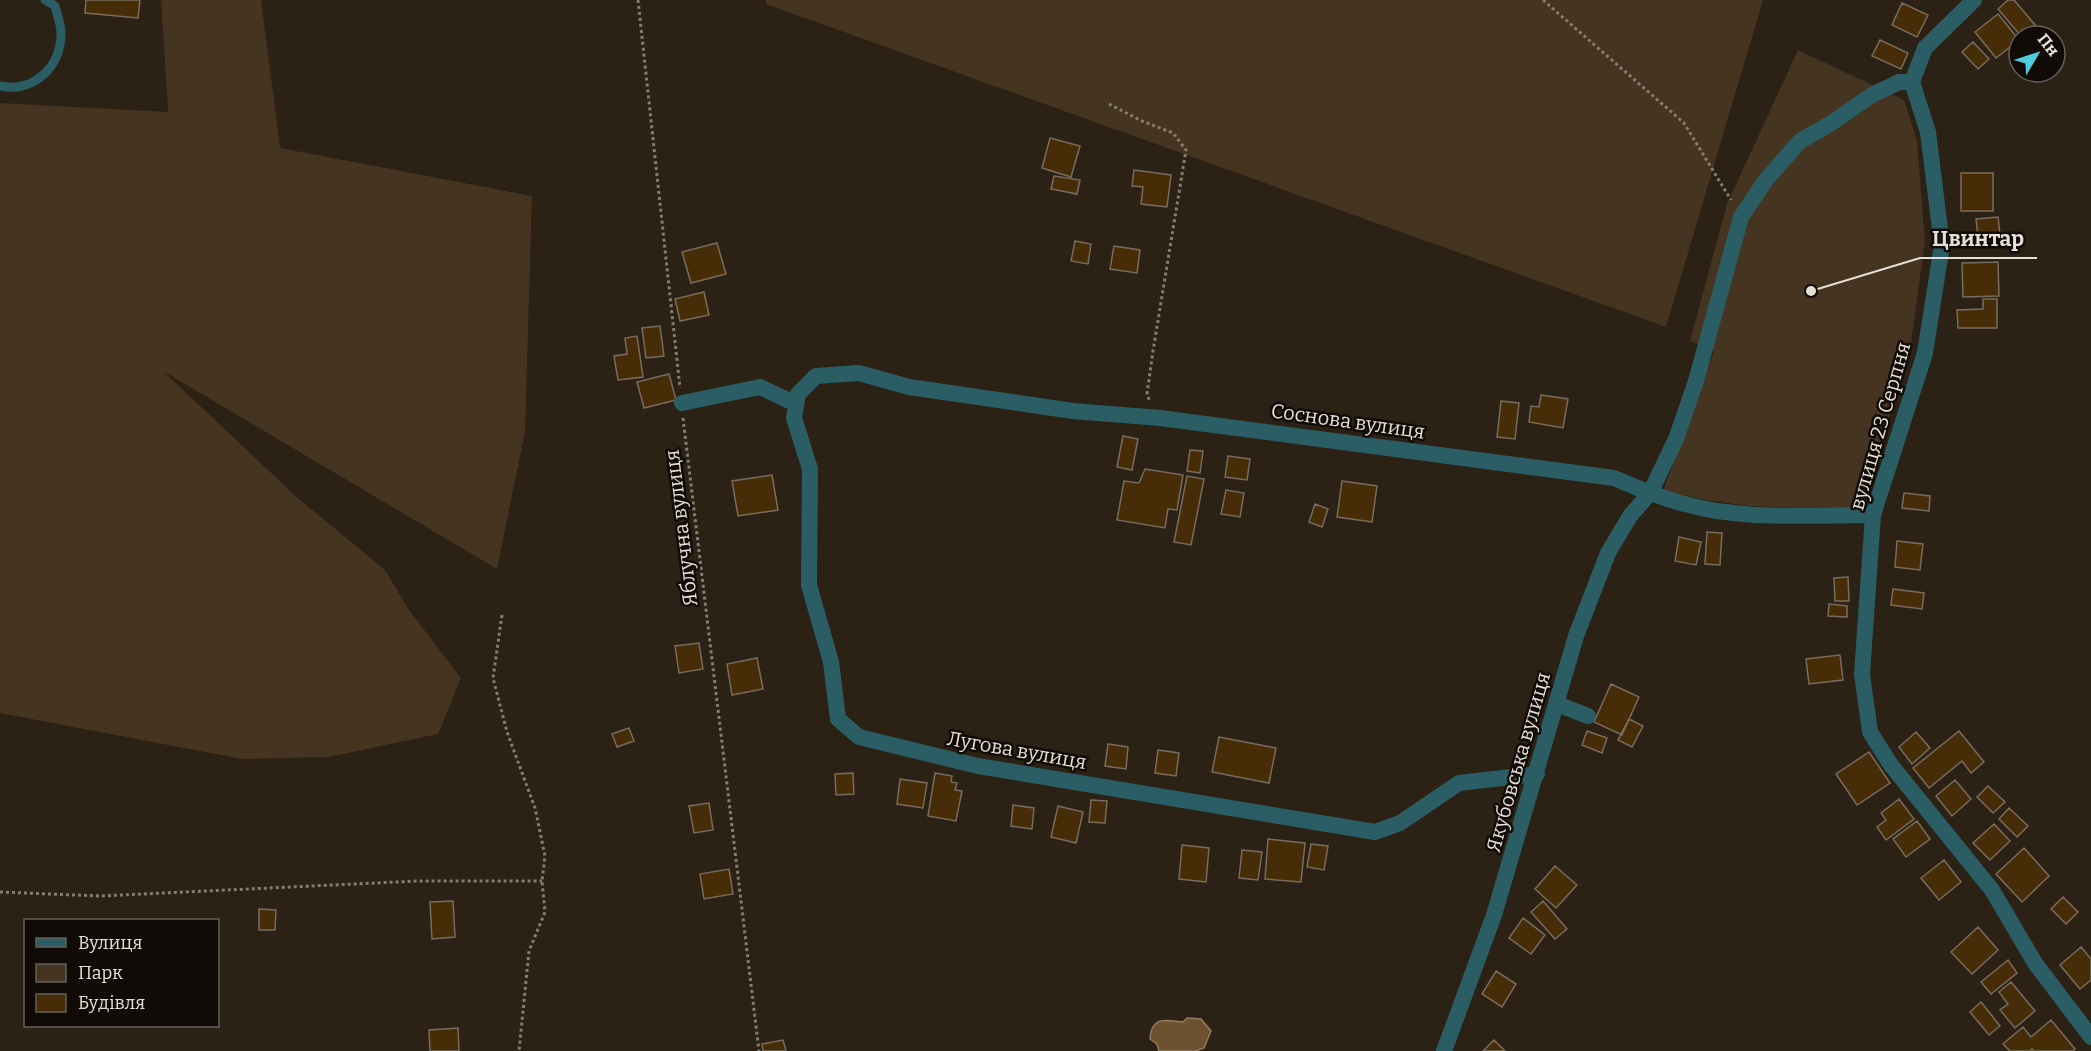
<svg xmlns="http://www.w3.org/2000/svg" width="2091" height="1051" font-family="Bitter,serif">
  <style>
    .green { fill: #443420 }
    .water { fill: #6e522f; stroke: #927c61; stroke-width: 1.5 }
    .building { fill: #472d07; stroke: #786c5e; stroke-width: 1.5 }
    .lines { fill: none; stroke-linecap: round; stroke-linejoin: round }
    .path { stroke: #857d73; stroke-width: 3; stroke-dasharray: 3 3; stroke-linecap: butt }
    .service { stroke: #2b5e64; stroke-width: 9 }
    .minor { stroke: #2b5e64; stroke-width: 16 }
    .labels { text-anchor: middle; stroke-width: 5; stroke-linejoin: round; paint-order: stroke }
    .street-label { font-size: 20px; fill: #e5dfd7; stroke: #100b06 }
    .leader { fill: none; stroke: #e5dfd7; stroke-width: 2 }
    .callout-dot { fill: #e5dfd7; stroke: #100b06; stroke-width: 2 }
    .callout-label { font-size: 21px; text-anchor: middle; font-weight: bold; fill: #e5dfd7; stroke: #100b06; stroke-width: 5; stroke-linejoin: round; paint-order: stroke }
  </style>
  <rect width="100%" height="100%" fill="#2b2115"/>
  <path class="green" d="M 161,0 L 261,0 L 280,148 L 532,196 L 525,432 L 497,569 L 163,371 L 299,499 L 385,570 L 409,610 L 461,678 L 438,734 L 329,757 L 242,759 L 0,713 L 0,103 L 168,112 Z
    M 766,0 L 1763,0 L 1666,327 L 766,4 Z
    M 1798,50 L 1904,100 L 1917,141 L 1925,241 L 1910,350 L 1867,490 L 1849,509 L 1750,506 L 1707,500 L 1663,491 L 1714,351 L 1690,341 L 1727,204 Z"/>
  <path class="water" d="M 1187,1018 L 1201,1019 L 1211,1031 L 1204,1048 L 1195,1051 L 1159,1051 L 1157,1044 L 1150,1039 C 1151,1016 1165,1020 1183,1022 Z"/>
  <path class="building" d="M 86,0 L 140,0 L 138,18 L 85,13 Z
    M 2008,0 L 2014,0 L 2036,26 L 2024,36 L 2021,36 L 1998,9 Z
    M 1902,3 L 1928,15 L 1917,37 L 1892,25 Z
    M 1998,14 L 2019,40 L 1996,58 L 1975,32 Z
    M 1880,40 L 1908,53 L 1901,69 L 1872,56 Z
    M 1973,42 L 1989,59 L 1978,69 L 1962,52 Z
    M 1050,138 L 1080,146 L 1071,177 L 1042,168 Z
    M 1134,170 L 1171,175 L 1167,207 L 1141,204 L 1143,187 L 1132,186 Z
    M 1961,173 L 1993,173 L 1993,211 L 1961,211 Z
    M 1054,176 L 1080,180 L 1077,194 L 1051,189 Z
    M 1998,217 L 2000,235 L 1978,237 L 1976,219 Z
    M 1075,241 L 1091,244 L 1088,264 L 1071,261 Z
    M 717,243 L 726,274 L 691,283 L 682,252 Z
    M 1114,246 L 1140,250 L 1137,273 L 1110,269 Z
    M 1998,262 L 1999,296 L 1963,297 L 1962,263 Z
    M 704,292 L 709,315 L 680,321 L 675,299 Z
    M 1983,299 L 1997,299 L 1997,328 L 1958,328 L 1957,310 L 1983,309 Z
    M 660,326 L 664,356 L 646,358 L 642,328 Z
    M 637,336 L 643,377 L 618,380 L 614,356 L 627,354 L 625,338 Z
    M 669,374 L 676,400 L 644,408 L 637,382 Z
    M 1541,395 L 1568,399 L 1563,428 L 1529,422 L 1531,406 L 1539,407 Z
    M 1501,401 L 1519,403 L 1515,439 L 1497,437 Z
    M 1123,436 L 1138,439 L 1132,470 L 1117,467 Z
    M 1190,450 L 1203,451 L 1200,473 L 1187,471 Z
    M 1228,456 L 1250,459 L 1247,480 L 1225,477 Z
    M 1145,469 L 1183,475 L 1177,510 L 1168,509 L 1165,528 L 1117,520 L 1124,481 L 1139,483 Z
    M 772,475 L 778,510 L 738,516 L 732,481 Z
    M 1187,476 L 1204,479 L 1191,545 L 1174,542 Z
    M 1342,481 L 1377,486 L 1372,522 L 1337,517 Z
    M 1226,490 L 1244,493 L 1240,517 L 1221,514 Z
    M 1904,493 L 1930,496 L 1929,511 L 1902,508 Z
    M 1315,504 L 1328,509 L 1322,527 L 1309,522 Z
    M 1707,532 L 1722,533 L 1720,565 L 1705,564 Z
    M 1679,537 L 1701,542 L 1696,565 L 1675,561 Z
    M 1897,541 L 1923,544 L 1920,570 L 1895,567 Z
    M 1848,577 L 1849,601 L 1835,601 L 1834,578 Z
    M 1893,589 L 1924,593 L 1922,609 L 1891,605 Z
    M 1829,604 L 1847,606 L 1847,617 L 1828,616 Z
    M 699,643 L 703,669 L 679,673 L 675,646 Z
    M 1840,655 L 1843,680 L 1809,684 L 1806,659 Z
    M 757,658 L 763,689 L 732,695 L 727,664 Z
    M 1611,684 L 1639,697 L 1622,735 L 1594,722 Z
    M 1629,719 L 1643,726 L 1632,747 L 1618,740 Z
    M 629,728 L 634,741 L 617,747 L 612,734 Z
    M 1587,731 L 1607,738 L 1602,753 L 1582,745 Z
    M 1959,731 L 1984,762 L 1971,773 L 1962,761 L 1929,788 L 1913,768 Z
    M 1916,732 L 1930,748 L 1912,764 L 1899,747 Z
    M 1219,737 L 1276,748 L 1269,783 L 1212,772 Z
    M 1108,744 L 1128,747 L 1126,769 L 1105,766 Z
    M 1158,750 L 1179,753 L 1176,776 L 1155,773 Z
    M 1869,752 L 1890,783 L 1857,805 L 1836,774 Z
    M 853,773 L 854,794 L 836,795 L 835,774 Z
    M 935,773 L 952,776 L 951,782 L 957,783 L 955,790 L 962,791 L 956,821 L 928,816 Z
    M 900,779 L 927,783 L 923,808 L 897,804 Z
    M 1955,780 L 1971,799 L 1952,816 L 1936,796 Z
    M 1988,786 L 2005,802 L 1993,813 L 1977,797 Z
    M 1899,799 L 1914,819 L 1886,840 L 1877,827 L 1886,820 L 1881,813 Z
    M 1091,800 L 1107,801 L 1105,823 L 1089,822 Z
    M 709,803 L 713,830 L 694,833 L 689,806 Z
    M 1013,805 L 1034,808 L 1032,829 L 1011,826 Z
    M 1058,806 L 1083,812 L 1076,843 L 1051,837 Z
    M 2009,808 L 2028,826 L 2017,837 L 1999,819 Z
    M 1917,821 L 1930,839 L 1906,857 L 1893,839 Z
    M 1994,824 L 2010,841 L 1990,860 L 1973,843 Z
    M 1268,839 L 1305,843 L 1301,882 L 1265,879 Z
    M 1311,844 L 1328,846 L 1324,870 L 1307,867 Z
    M 1182,845 L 1209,848 L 1206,882 L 1179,879 Z
    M 2024,848 L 2049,876 L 2022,902 L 1996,874 Z
    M 1242,850 L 1262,852 L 1258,880 L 1239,878 Z
    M 1944,860 L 1961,882 L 1939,900 L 1921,878 Z
    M 1555,866 L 1577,885 L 1556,908 L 1535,889 Z
    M 729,869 L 733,894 L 704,899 L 700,874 Z
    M 2063,897 L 2078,912 L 2066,924 L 2051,909 Z
    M 453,901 L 455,937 L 432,939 L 430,902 Z
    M 1543,901 L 1567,929 L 1555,939 L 1531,912 Z
    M 259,909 L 276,910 L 275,930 L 259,930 Z
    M 1523,918 L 1545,935 L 1531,954 L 1509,938 Z
    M 1978,927 L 1998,950 L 1972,974 L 1951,952 Z
    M 2081,947 L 2091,959 L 2091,980 L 2080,989 L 2060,965 Z
    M 2008,960 L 2017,973 L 1991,994 L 1981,982 Z
    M 1496,971 L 1516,984 L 1502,1007 L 1482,994 Z
    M 2011,982 L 2035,1011 L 2015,1028 L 2000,1010 L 2008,1004 L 1999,992 Z
    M 1981,1002 L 2000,1026 L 1989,1035 L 1970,1012 Z
    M 2051,1020 L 2075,1049 L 2073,1051 L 2034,1051 L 2032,1049 L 2030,1051 L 2010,1051 L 2003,1044 L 2023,1027 L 2031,1037 Z
    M 458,1028 L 459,1051 L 430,1051 L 429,1030 Z
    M 783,1040 L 786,1051 L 763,1051 L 762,1044 Z
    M 1494,1040 L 1505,1051 L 1483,1051 Z"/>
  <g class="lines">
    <path class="path" d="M 638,0 L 680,388
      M 1543,0 L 1684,123 L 1731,200
      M 1109,104 L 1142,121 L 1173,133 L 1186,150 L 1153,351 L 1147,394 L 1150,402
      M 683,418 L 759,1051
      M 502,615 L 493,678 L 507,732 L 535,808 L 545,856 L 542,881 L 545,912 L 529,951 L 519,1051
      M 0,892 L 100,896 L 418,881 L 542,881"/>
    <path class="service" d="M 0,86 C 34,93 61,67 61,33 C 61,24 57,14 55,6 L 45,0"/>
    <path class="minor" d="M 1912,82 L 1928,132 L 1942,245 L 1925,353 L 1873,515 L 1862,674 L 1870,732 L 1891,765 L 1992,890 L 2035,963 L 2091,1037
      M 1912,82 L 1925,48 L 1974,0
      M 682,403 L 760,387 L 796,404
      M 1557,704 L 1588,716
      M 1537,774 L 1459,783 L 1400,823 L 1375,832 L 978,766 L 859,737 L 838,719 L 831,662 L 809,585 L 810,469 L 794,418 L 798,394 L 816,376 L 859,373 L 909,387 L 1073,411 L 1160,418 L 1614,478 C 1640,489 1665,500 1693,506 C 1747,520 1817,515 1873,515
      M 1444,1051 L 1494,915 L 1576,636 L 1608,553 L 1630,516 L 1650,493 L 1676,439 L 1696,381 L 1741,217 L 1765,181 L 1800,141 L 1830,124 L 1872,95 L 1899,82 L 1912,82"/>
  </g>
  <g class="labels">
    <g class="street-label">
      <text transform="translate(1348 421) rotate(8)" y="7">Соснова вулиця</text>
      <text transform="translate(1880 426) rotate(-74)" y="7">вулиця 23 Серпня</text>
      <text transform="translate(681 528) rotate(-97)" y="7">Яблучна вулиця</text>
      <text transform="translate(1017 750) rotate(10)" y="7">Лугова вулиця</text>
      <text transform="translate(1518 762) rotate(-74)" y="7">Якубовська вулиця</text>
    </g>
  </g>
  <path class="leader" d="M1811 291L1920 258H2037"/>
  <circle class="callout-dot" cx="1811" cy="291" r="6"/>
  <g class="callout-label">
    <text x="1978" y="246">Цвинтар</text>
  </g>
  <rect x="24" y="919" width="195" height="108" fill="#100b06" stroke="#65605a" stroke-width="1.5"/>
  <rect x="36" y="938" width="30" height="9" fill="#2b5e64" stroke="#65605a" stroke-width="1.5"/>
  <text x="78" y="949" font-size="18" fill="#e5dfd7">Вулиця</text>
  <rect x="36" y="964" width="30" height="18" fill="#443420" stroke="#65605a" stroke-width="1.5"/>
  <text x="78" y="979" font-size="18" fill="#e5dfd7">Парк</text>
  <rect x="36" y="994" width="30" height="18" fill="#472d07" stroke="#65605a" stroke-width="1.5"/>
  <text x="78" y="1009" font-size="18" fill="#e5dfd7">Будівля</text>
  <g transform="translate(2037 54) rotate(51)"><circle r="28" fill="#100b06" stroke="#65605a" stroke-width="1.5"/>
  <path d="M0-4.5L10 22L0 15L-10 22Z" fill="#52cbda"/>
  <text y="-9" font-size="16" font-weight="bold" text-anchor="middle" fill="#e5dfd7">Пн</text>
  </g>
</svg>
